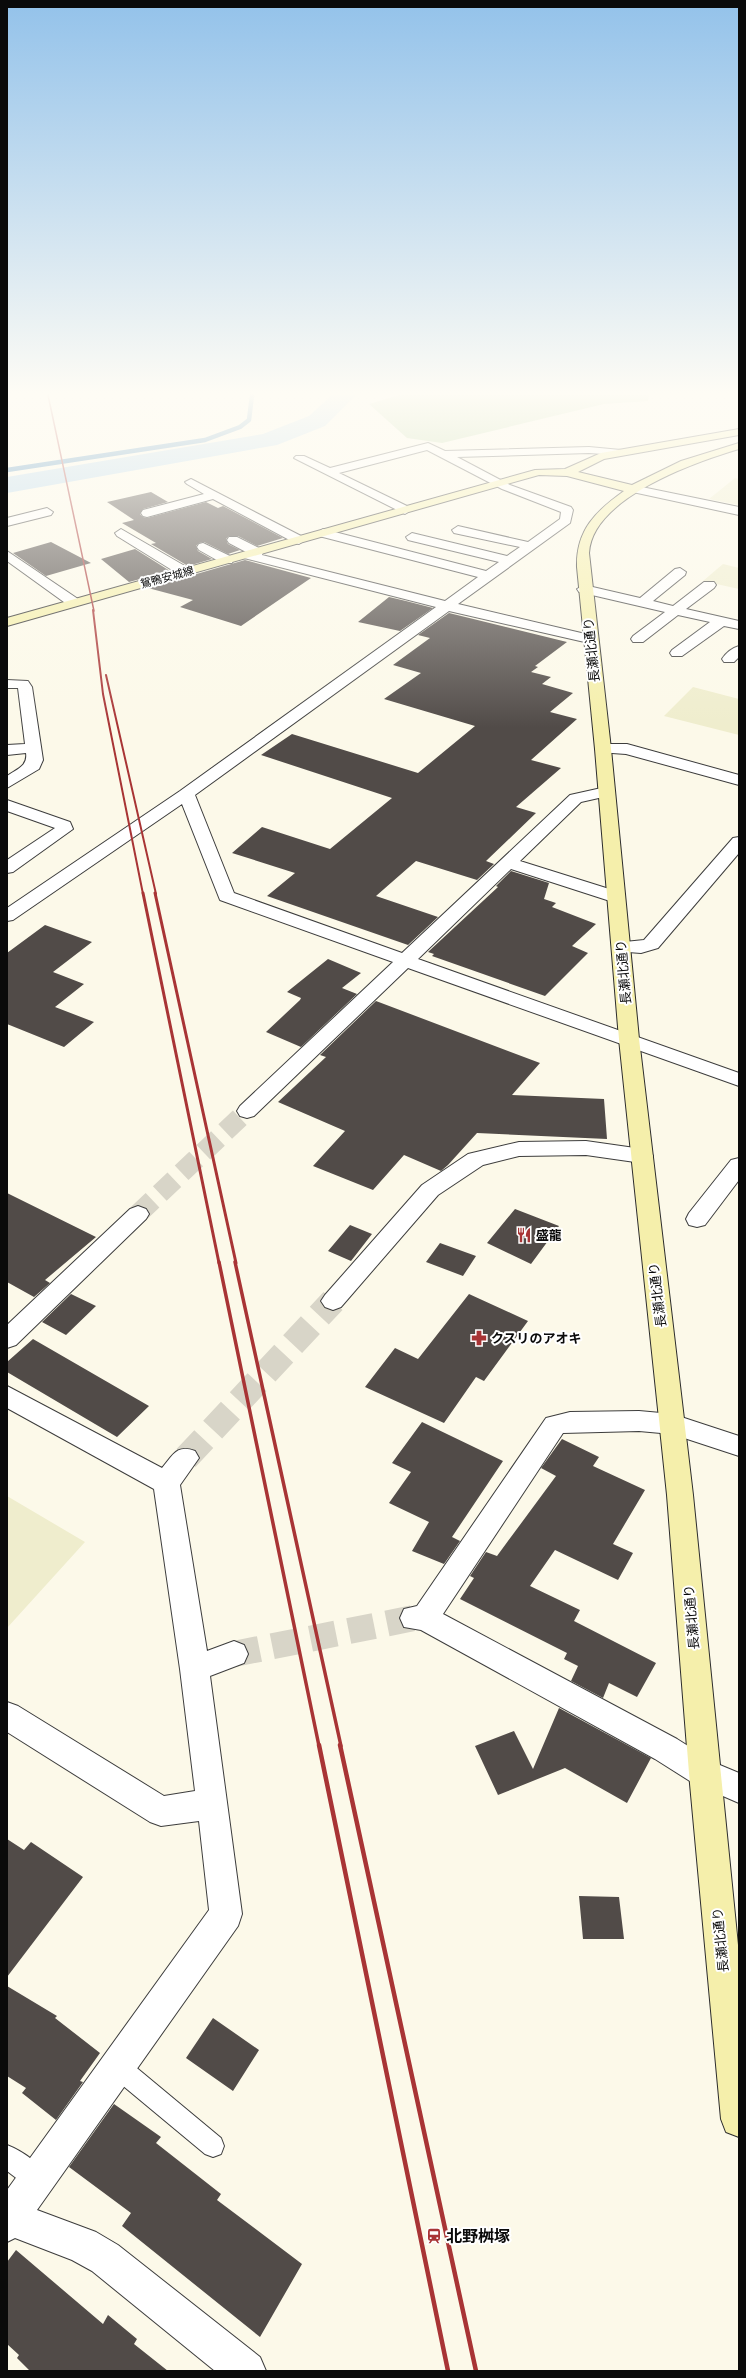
<svg xmlns="http://www.w3.org/2000/svg" width="746" height="2378" font-family="'IBM Plex Serif','Noto Sans JP',serif">
  <style>
    .farmland { fill: #efedcd }
    .forest { fill: #b0d099 }
    .lines { fill: none; stroke-linecap: round; stroke-linejoin: round }
    .stream { stroke: #4488bc; stroke-width: 4.5 }
    .river { fill: #b4d6ee; fill-rule: evenodd }
    .building { fill: #514b48 }
    .street-tunnel-far1 { stroke: #d8d5c8; stroke-width: 20; stroke-dasharray: 20 10; stroke-linecap: butt }
    .street-tunnel { stroke: #d8d5c8; stroke-width: 26; stroke-dasharray: 26 13; stroke-linecap: butt }
    .lane-casing { stroke: #3d3d3d; stroke-width: 2 }
    .street-casing { stroke: #3d3d3d; stroke-width: 2 }
    .secondary-casing { stroke: #2c2c2c; stroke-width: 2 }
    .lane { fill: #fff; fill-rule: evenodd }
    .street { fill: #fff; fill-rule: evenodd }
    .secondary { fill: #f5efab; fill-rule: evenodd }
    .rail-far4 { stroke: #a83435; stroke-width: 1.5 }
    .rail-far3 { stroke: #a83435; stroke-width: 2 }
    .rail-far2 { stroke: #a83435; stroke-width: 3 }
    .rail-far1 { stroke: #a83435; stroke-width: 3.5 }
    .rail { stroke: #a83435; stroke-width: 4.5 }
    .labels { text-anchor: middle; stroke-width: 4; stroke-linejoin: round; paint-order: stroke }
    .far-street-label { font-size: 11px; fill: #0a0a0a; stroke: #fff }
    .street-label { font-size: 13px; fill: #0a0a0a; stroke: #fff }
    .poi-label { font-size: 13px; font-weight: bold; fill: #0a0a0a; stroke: #fff; text-anchor: start }
    .near-poi-label { font-size: 16px; font-weight: bold; fill: #0a0a0a; stroke: #fff; text-anchor: start }
  </style>
  <rect width="100%" height="100%" fill="#fcf9e9"/>
  <path class="farmland" d="M 735,478 L 739,479 L 739,505 L 709,499 Z
    M 723,564 L 739,568 L 739,589 L 703,581 Z
    M 693,687 L 739,699 L 739,735 L 664,716 Z
    M 7,1496 L 85,1542 L 7,1628 Z"/>
  <path class="forest" d="M 399,395 L 649,395 L 648,401 L 604,404 L 442,443 L 407,438 L 369,404 Z"/>
  <g class="lines">
    <path class="stream" d="M 7,470 L 205,440 L 240,427 L 249,420 L 252,395"/>
    <path class="river" d="M 332,395 L 356,395 L 325,426 L 277,445 L 7,493 L 7,477 L 263,434 L 309,416 Z"/>
  </g>
  <path class="building" d="M 151,492 L 168,502 L 143,509 L 140,514 L 143,517 L 147,518 L 206,502 L 218,508 L 223,506 L 283,538 L 257,546 L 238,536 L 229,536 L 226,539 L 228,544 L 240,550 L 228,554 L 204,542 L 199,543 L 196,546 L 198,551 L 212,559 L 188,566 L 151,544 L 156,543 L 122,523 L 134,520 L 107,502 Z
    M 51,542 L 91,563 L 46,576 L 13,553 Z
    M 135,549 L 170,571 L 129,582 L 101,559 Z
    M 245,560 L 311,578 L 241,626 L 180,607 L 193,600 L 148,588 Z
    M 389,597 L 406,601 L 433,608 L 400,631 L 358,622 Z
    M 449,613 L 567,642 L 535,666 L 538,667 L 531,672 L 551,677 L 542,684 L 573,693 L 550,712 L 577,719 L 531,760 L 561,768 L 516,807 L 536,813 L 486,861 L 494,864 L 477,880 L 416,861 L 376,896 L 438,917 L 408,945 L 267,896 L 295,873 L 232,853 L 262,827 L 330,849 L 392,798 L 261,755 L 292,734 L 418,773 L 475,726 L 384,699 L 421,673 L 393,665 L 430,638 L 418,635 Z
    M 511,871 L 549,883 L 544,899 L 556,903 L 552,907 L 596,924 L 572,946 L 588,953 L 545,996 L 432,956 L 434,954 L 428,952 L 498,887 L 496,886 Z
    M 45,925 L 92,942 L 53,972 L 84,984 L 55,1007 L 94,1022 L 64,1047 L 7,1024 L 7,953 Z
    M 328,959 L 361,973 L 342,988 L 357,994 L 301,1047 L 266,1032 L 300,1000 L 301,998 L 287,992 Z
    M 376,1001 L 540,1063 L 512,1095 L 604,1099 L 607,1139 L 477,1133 L 448,1165 L 441,1171 L 404,1155 L 373,1190 L 313,1166 L 345,1131 L 278,1102 L 326,1057 L 320,1055 Z
    M 7,1193 L 96,1237 L 45,1280 L 50,1283 L 34,1297 L 7,1282 Z
    M 515,1209 L 559,1226 L 531,1264 L 487,1243 Z
    M 350,1225 L 372,1234 L 351,1261 L 328,1251 Z
    M 440,1243 L 476,1256 L 463,1276 L 426,1262 Z
    M 71,1294 L 96,1306 L 66,1335 L 42,1322 Z
    M 469,1294 L 528,1321 L 484,1381 L 476,1377 L 444,1423 L 365,1387 L 395,1348 L 418,1359 Z
    M 33,1339 L 149,1406 L 117,1437 L 7,1372 L 7,1362 Z
    M 422,1422 L 503,1461 L 452,1537 L 460,1541 L 444,1564 L 412,1551 L 429,1522 L 389,1503 L 411,1472 L 392,1463 Z
    M 562,1439 L 599,1457 L 593,1466 L 645,1490 L 613,1544 L 633,1553 L 618,1580 L 555,1550 L 530,1586 L 580,1610 L 574,1621 L 656,1663 L 637,1697 L 609,1683 L 603,1698 L 571,1681 L 578,1666 L 564,1659 L 567,1653 L 460,1599 L 474,1578 L 470,1576 L 486,1552 L 497,1556 L 556,1476 L 541,1468 Z
    M 559,1708 L 651,1758 L 627,1803 L 565,1768 L 498,1795 L 475,1746 L 514,1731 L 533,1769 Z
    M 7,1839 L 24,1850 L 31,1842 L 83,1877 L 7,1977 Z
    M 579,1896 L 619,1897 L 624,1939 L 583,1939 Z
    M 7,1986 L 57,2016 L 55,2018 L 100,2053 L 80,2081 L 83,2082 L 56,2120 L 22,2093 L 26,2088 L 7,2076 Z
    M 213,2018 L 259,2050 L 233,2091 L 186,2058 Z
    M 114,2104 L 161,2137 L 156,2143 L 221,2194 L 217,2200 L 302,2264 L 260,2337 L 122,2226 L 131,2213 L 69,2167 Z
    M 16,2250 L 103,2324 L 108,2315 L 137,2339 L 134,2344 L 168,2371 L 30,2371 L 17,2358 L 19,2355 L 7,2344 L 7,2262 Z"/>
  <g class="lines">
    <path class="street-tunnel-far1" d="M 138,1214 L 247,1111"/>
    <path class="street-tunnel" d="M 186,1458 L 333,1301
      M 234,1654 L 414,1618"/>
    <g class="lane-casing">
      <path id="lane" d="M 118,2056 L 126,2059 L 221,2138 L 224,2146 L 221,2154 L 213,2157 L 205,2154 L 110,2075 L 107,2067 L 110,2059 Z
        M 7,2145 C 22,2151 42,2164 48,2179 L 44,2187 L 36,2191 L 28,2187 L 7,2171 Z"/>
    </g>
    <g class="street-casing">
      <path id="street" d="M 428,443 L 445,451 L 589,447 L 621,450 L 621,454 L 617,455 L 589,453 L 457,457 L 510,485 L 571,507 L 573,510 L 570,523 L 458,604 L 594,636 L 596,639 L 589,643 L 449,611 L 195,795 L 234,893 L 402,953 L 570,795 L 606,787 L 612,789 L 614,792 L 612,795 L 581,802 L 520,861 L 622,893 L 625,897 L 622,901 L 610,901 L 511,869 L 418,959 L 739,1073 L 739,1086 L 408,968 L 254,1116 L 247,1118 L 240,1116 L 237,1111 L 240,1106 L 393,962 L 220,900 L 182,804 L 13,920 L 7,921 L 7,908 L 180,791 L 436,607 L 244,558 L 242,555 L 246,552 L 229,543 L 227,540 L 229,537 L 237,537 L 261,549 L 263,552 L 262,555 L 445,601 L 478,577 L 319,536 L 317,533 L 323,529 L 486,571 L 499,562 L 408,540 L 406,537 L 412,533 L 507,556 L 520,547 L 454,533 L 452,530 L 458,526 L 528,542 L 560,519 L 561,512 L 502,489 L 427,450 L 339,473 L 409,507 L 411,510 L 405,514 L 294,458 L 296,456 L 304,456 L 330,468 Z
        M 191,479 L 303,537 L 305,540 L 299,544 L 295,543 L 213,499 L 147,517 L 143,516 L 141,513 L 143,510 L 204,494 L 187,484 L 185,482 Z
        M 632,485 L 739,507 L 739,515 L 628,491 L 626,489 L 628,487 Z
        M 47,508 L 53,512 L 51,515 L 7,526 L 7,518 Z
        M 121,529 L 190,569 L 191,572 L 185,576 L 180,575 L 117,536 L 115,533 Z
        M 203,543 L 232,557 L 233,560 L 232,563 L 222,563 L 199,550 L 197,547 L 199,544 Z
        M 7,551 L 78,599 L 80,602 L 78,605 L 68,605 L 7,561 Z
        M 680,568 L 686,572 L 685,575 L 653,601 L 673,606 L 704,582 L 714,582 L 716,585 L 714,588 L 686,609 L 739,621 L 739,629 L 724,626 L 682,656 L 672,656 L 670,653 L 672,650 L 710,622 L 678,615 L 643,642 L 633,642 L 631,639 L 633,636 L 665,612 L 579,592 L 577,589 L 584,585 L 640,598 L 675,569 Z
        M 739,646 L 739,657 L 734,662 L 724,662 L 722,659 C 726,653 732,648 739,646 Z
        M 7,680 L 28,681 L 32,687 L 43,760 L 39,769 L 7,788 L 7,776 C 17,769 28,766 26,753 L 7,755 L 7,745 L 25,744 L 18,688 L 7,688 Z
        M 603,744 L 627,744 L 739,775 L 739,785 L 626,754 L 598,752 L 595,749 L 598,746 Z
        M 7,800 L 70,822 L 73,829 L 13,872 L 7,873 L 7,860 L 55,828 L 7,811 Z
        M 739,837 L 739,853 L 658,948 L 641,953 L 615,951 L 613,947 L 615,943 L 644,940 L 733,838 Z
        M 586,1141 L 642,1149 L 650,1151 L 653,1156 L 650,1161 L 642,1163 L 586,1155 L 519,1156 L 483,1165 L 438,1195 L 341,1307 L 333,1310 L 325,1307 L 321,1301 L 325,1295 L 422,1185 L 468,1154 L 519,1142 Z
        M 739,1158 L 739,1180 L 705,1225 L 697,1227 L 689,1225 L 686,1219 L 689,1213 L 731,1160 Z
        M 138,1206 L 146,1209 L 149,1214 L 146,1219 L 16,1345 L 7,1348 L 7,1325 L 130,1209 Z
        M 7,1386 L 162,1468 C 173,1455 177,1444 195,1451 L 199,1458 L 180,1485 L 207,1651 L 234,1641 L 244,1645 L 248,1654 L 244,1663 L 210,1676 L 242,1914 L 238,1926 L 37,2210 L 96,2232 L 118,2245 L 260,2357 L 266,2371 L 215,2371 L 92,2271 L 72,2260 L 15,2238 L 7,2242 L 7,2190 L 209,1910 L 199,1821 L 161,1826 L 150,1822 L 7,1732 L 7,1702 L 18,1706 L 164,1796 L 195,1791 L 180,1669 L 154,1489 L 7,1408 Z
        M 639,1411 L 672,1414 L 739,1436 L 739,1456 L 672,1434 L 639,1431 L 563,1433 L 443,1614 L 677,1739 L 715,1763 L 739,1773 L 739,1803 L 693,1783 L 655,1759 L 421,1630 L 404,1627 L 400,1618 L 404,1609 L 417,1606 L 546,1418 L 570,1412 Z"/>
    </g>
    <g class="secondary-casing">
      <path id="secondary" d="M 739,429 L 739,435 L 604,459 L 578,472 L 632,485 L 681,461 L 739,443 L 739,449 C 695,462 592,498 589,553 L 611,749 L 639,1039 L 693,1495 L 739,1955 L 739,2137 L 726,2132 L 721,2119 L 689,1773 L 667,1495 L 619,1039 L 595,749 L 577,567 C 576,530 596,511 624,491 L 567,476 L 539,475 L 7,626 L 7,618 L 535,470 L 565,469 L 601,453 Z"/>
    </g>
    <use href="#lane" class="lane"/>
    <use href="#street" class="street"/>
    <use href="#secondary" class="secondary"/>
    <path class="rail-far4" d="M 48,395 L 94,611"/>
    <path class="rail-far3" d="M 93,610 L 103,694 L 143,894
      M 106,675 L 156,894"/>
    <path class="rail-far2" d="M 143,893 L 219,1263
      M 155,893 L 236,1263"/>
    <path class="rail-far1" d="M 219,1262 L 319,1746
      M 235,1262 L 341,1746"/>
    <path class="rail" d="M 319,1745 L 448,2371
      M 340,1745 L 476,2371"/>
  </g>
  <linearGradient id="sky" x2="0" y2="1"><stop stop-color="#93c2ea"/><stop offset="0.54" stop-color="#fefcf5"/><stop offset="1" stop-color="#fefcf5" stop-opacity="0"/></linearGradient>
  <rect width="746" height="728" fill="url(#sky)"/>
  <defs>
    <g id="restaurant-bare" transform="scale(1.2)"><path d="M-5-6h1v4h1v-4h1v4h1v-4h1v5L-1.5 .5V6h-2V.5L-5-1ZM5-6V6H3V1.5H1.5Q1.5-4 5-6Z" fill="#a83435" stroke="#fff" stroke-width="2.5" paint-order="stroke"/></g>
    <g id="pharmacy-bare" transform="scale(1.2)"><path d="M-2-6h4v4h4v4h-4v4h-4v-4h-4v-4h4Z" fill="#a83435" stroke="#fff" stroke-width="2.5" paint-order="stroke"/></g>
    <g id="station-bare" transform="scale(1.2)"><path d="M-3-6H3Q5-6 5-4V2Q5 4 3 4L4.5 6H3L1.5 4h-3L-3 6H-4.5L-3 4Q-5 4-5 2V-4Q-5-6-3-6ZM-3.5-4v3h7v-3ZM-3.5 1v1.5H-2V1ZM2 1v1.5H3.5V1Z" fill="#a83435" stroke="#fff" stroke-width="2.5" paint-order="stroke"/></g>
  </defs>
  <g fill-rule="evenodd">
    <use href="#restaurant-bare" x="524" y="1235"/>
    <use href="#pharmacy-bare" x="479" y="1338"/>
    <use href="#station-bare" x="434" y="2236"/>
  </g>
  <g class="labels">
    <g class="far-street-label">
      <text transform="translate(167 577) rotate(-15)" y="4">鴛鴨安城線</text>
    </g>
    <g class="street-label">
      <text transform="translate(591 650) rotate(-96)" y="5">長瀬北通り</text>
      <text transform="translate(623 972) rotate(-95)" y="5">長瀬北通り</text>
      <text transform="translate(657 1295) rotate(-97)" y="5">長瀬北通り</text>
      <text transform="translate(691 1617) rotate(-95)" y="5">長瀬北通り</text>
      <text transform="translate(720 1940) rotate(-96)" y="5">長瀬北通り</text>
    </g>
    <g class="poi-label">
      <text x="536" y="1240">盛龍</text>
      <text x="491" y="1343">クスリのアオキ</text>
    </g>
    <g class="near-poi-label">
      <text x="446" y="2242">北野桝塚</text>
    </g>
  </g>
  <rect width="746" height="2378" fill="none" stroke="#0a0a0a" stroke-width="16"/>
</svg>
